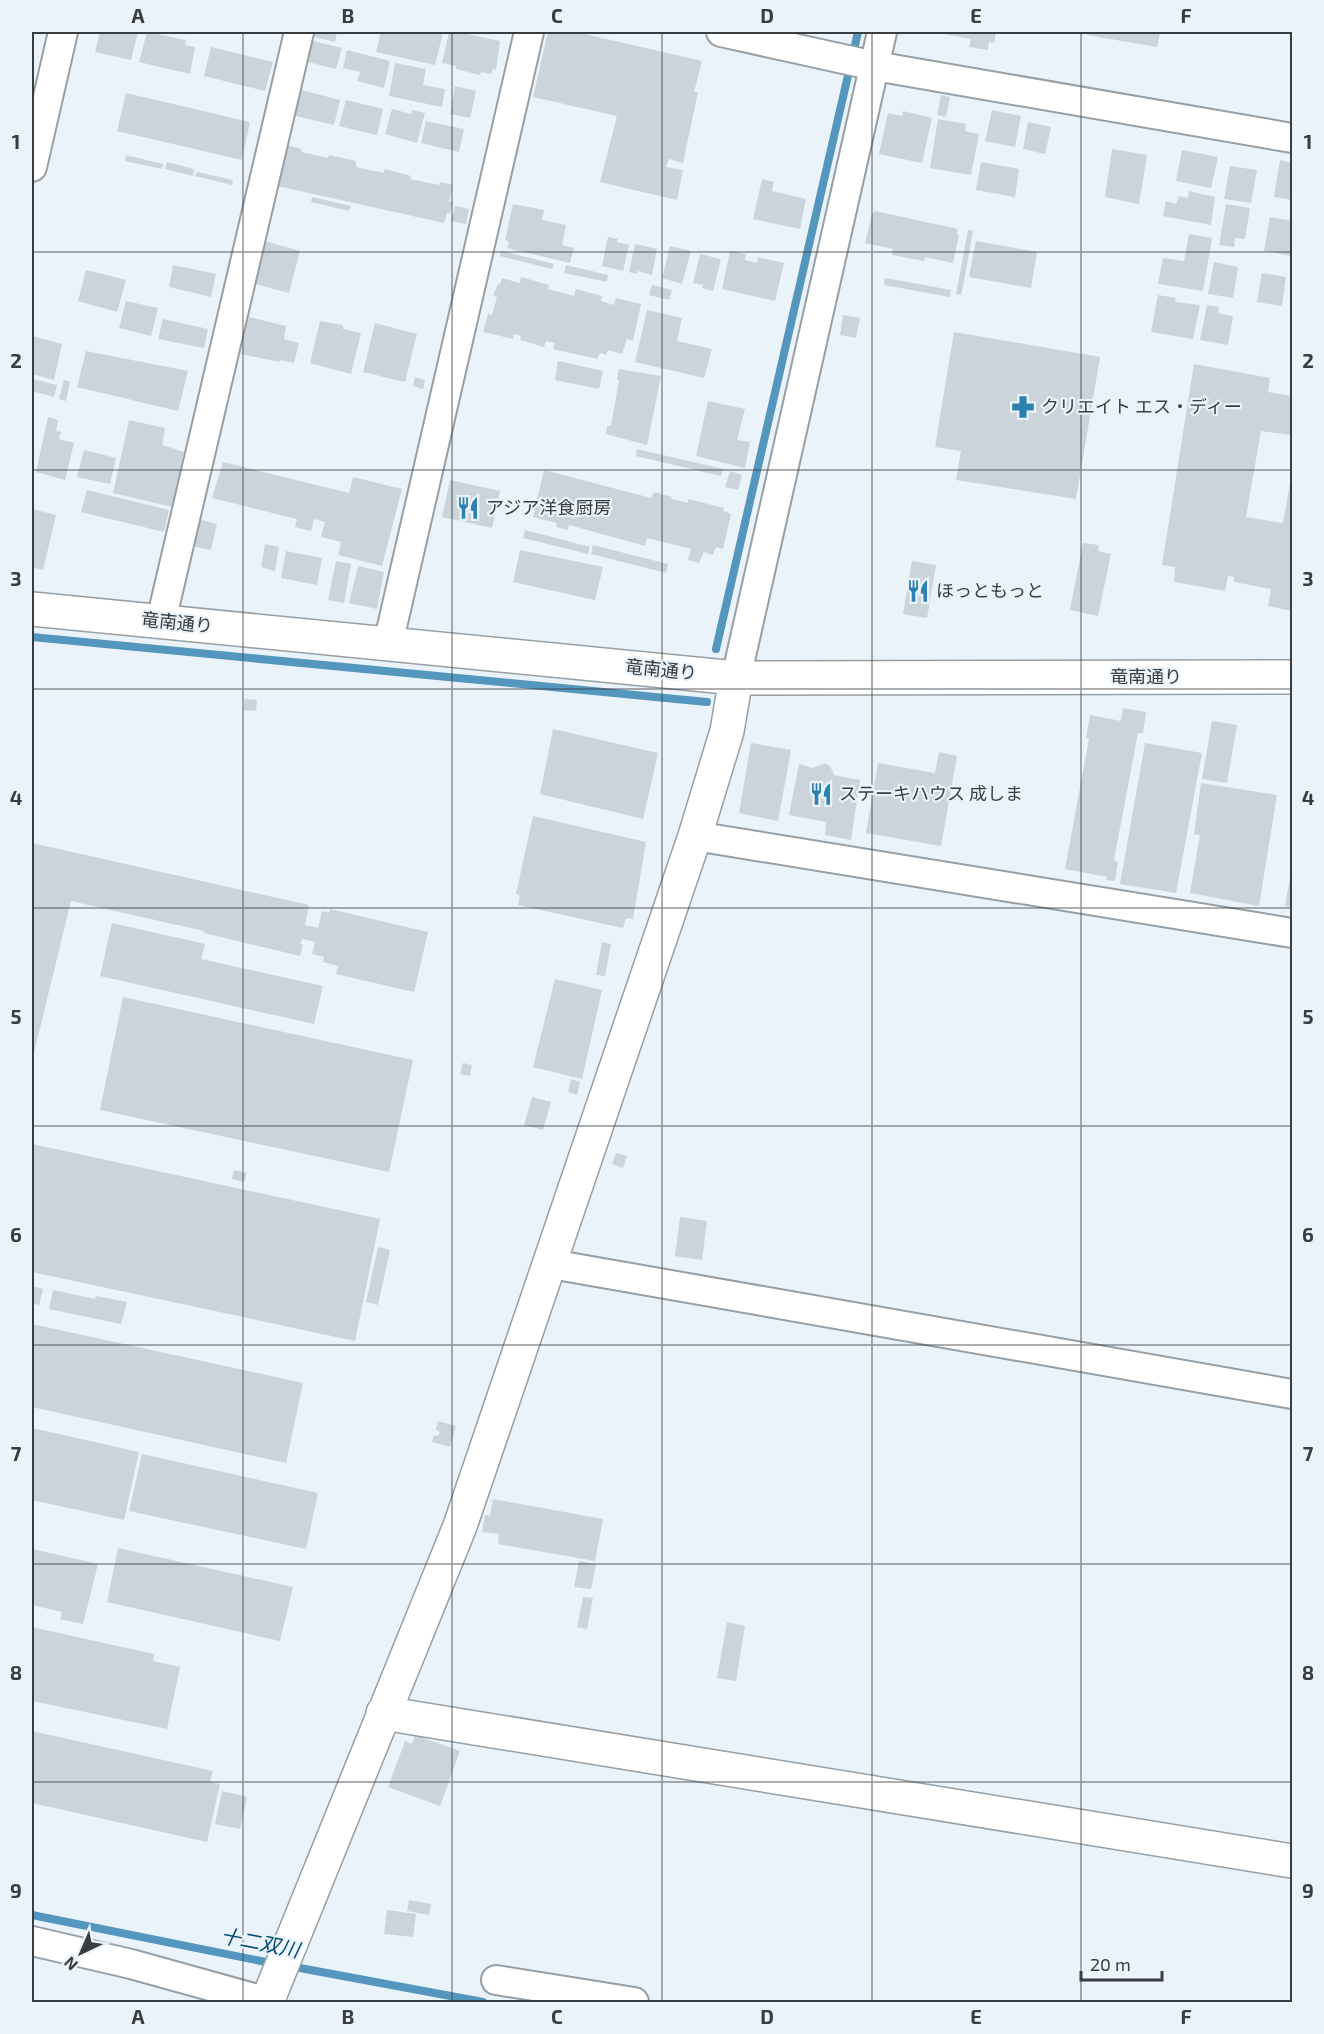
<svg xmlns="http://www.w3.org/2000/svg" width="1324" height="2034" font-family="'Exo 2','Noto Sans JP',sans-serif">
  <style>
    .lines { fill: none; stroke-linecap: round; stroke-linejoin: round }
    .stream { stroke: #5496be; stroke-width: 8 }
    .building { fill: #cbd4da }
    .street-casing { stroke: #969fa5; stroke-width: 32 }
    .secondary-casing { stroke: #969fa5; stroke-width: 36 }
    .street { stroke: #fff; stroke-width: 28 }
    .secondary { stroke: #fff; stroke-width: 33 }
    .grid { fill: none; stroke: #393d40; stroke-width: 1.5; stroke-opacity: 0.55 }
    .labels { text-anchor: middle; stroke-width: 4.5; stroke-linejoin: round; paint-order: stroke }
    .poi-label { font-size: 18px; fill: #393d40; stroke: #eaf3fa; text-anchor: start }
    .street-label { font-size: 18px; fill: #393d40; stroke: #eaf3fa }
    .water-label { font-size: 20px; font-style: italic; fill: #004d71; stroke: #eaf3fa }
    .neatline { fill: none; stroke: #393d40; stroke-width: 2 }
    .grid-label { font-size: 20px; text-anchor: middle; font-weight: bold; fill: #393d40 }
  </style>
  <rect width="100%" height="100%" fill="#eaf3fa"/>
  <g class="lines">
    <path class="stream" d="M 32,637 L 707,702
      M 716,649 L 858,32
      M 32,1915 L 276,1964
      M 289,1966 L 483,2002"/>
  </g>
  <path class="building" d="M 100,32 L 138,32 L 131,60 L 95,52 Z
    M 147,32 L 186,40 L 185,45 L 195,47 L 190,74 L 139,62 Z
    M 311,32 L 337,32 L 335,42 L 310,36 Z
    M 381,32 L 436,32 L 443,33 L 435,65 L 376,52 Z
    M 449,32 L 458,32 L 500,41 L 496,70 L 493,69 L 491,74 L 481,72 L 480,75 L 456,69 L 456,66 L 442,63 Z
    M 548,32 L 576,32 L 702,61 L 694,92 L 698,92 L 683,163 L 669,159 L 666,167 L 683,170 L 677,200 L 600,182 L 617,116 L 533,97 Z
    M 933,32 L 996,32 L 994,43 L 989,42 L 988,50 L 969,47 L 971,39 Z
    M 1088,32 L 1160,32 L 1157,47 L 1087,35 Z
    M 309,40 L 342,48 L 336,69 L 304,61 Z
    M 211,47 L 273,62 L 265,91 L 204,76 Z
    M 347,50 L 390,61 L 384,88 L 357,81 L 360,72 L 343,68 Z
    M 395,63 L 426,69 L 423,85 L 445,89 L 442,107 L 389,96 Z
    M 455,86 L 476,91 L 470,118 L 450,114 Z
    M 298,89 L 340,100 L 334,125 L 292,115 Z
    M 126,93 L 250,122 L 242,160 L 117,131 Z
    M 941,95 L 950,97 L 946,117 L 937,115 Z
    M 346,100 L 383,109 L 377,135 L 339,126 Z
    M 392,109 L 411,114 L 412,110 L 425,113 L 417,143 L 385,134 Z
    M 992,110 L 1021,116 L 1015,147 L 985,141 Z
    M 903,111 L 932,118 L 922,163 L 879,154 L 888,113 L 902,116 Z
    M 938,119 L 966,124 L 965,131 L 979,134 L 971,175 L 930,168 Z
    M 426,121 L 464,129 L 459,152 L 421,143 Z
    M 1028,122 L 1051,127 L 1045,154 L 1023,149 Z
    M 286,145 L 302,149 L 301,152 L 328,158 L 329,155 L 356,161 L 356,167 L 384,173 L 385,169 L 411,176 L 410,179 L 439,185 L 440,182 L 453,185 L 449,202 L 453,202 L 450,213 L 447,213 L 444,223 L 277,186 Z
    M 1112,149 L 1147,155 L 1139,204 L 1105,197 Z
    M 1182,150 L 1218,157 L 1211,188 L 1176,181 Z
    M 126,155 L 163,164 L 162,169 L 125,161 Z
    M 1280,160 L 1292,163 L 1292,200 L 1274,197 Z
    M 167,162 L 194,169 L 193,176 L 165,169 Z
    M 981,162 L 1019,169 L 1015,197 L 976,190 Z
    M 1230,166 L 1257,170 L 1251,203 L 1224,199 Z
    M 197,172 L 233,180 L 232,185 L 195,176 Z
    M 762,179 L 774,182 L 772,191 L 806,199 L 800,229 L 753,219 Z
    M 1189,191 L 1215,197 L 1211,225 L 1163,216 L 1166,201 L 1176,204 L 1179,196 L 1188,198 Z
    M 312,197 L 351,206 L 349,211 L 311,202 Z
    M 513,204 L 544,210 L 542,220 L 566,225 L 562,245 L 574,248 L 570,263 L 507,248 L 509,242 L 505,240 Z
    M 1226,204 L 1250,208 L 1245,239 L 1235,238 L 1234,247 L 1219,245 Z
    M 455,206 L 469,209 L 466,224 L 451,221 Z
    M 875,211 L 958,229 L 957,234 L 959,235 L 953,263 L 925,257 L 924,261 L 892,255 L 893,249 L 865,243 L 872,214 Z
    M 1270,217 L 1292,221 L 1292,256 L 1264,251 Z
    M 968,230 L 973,231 L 964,282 L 961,295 L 956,294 Z
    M 1189,234 L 1212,238 L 1203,291 L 1158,284 L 1163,258 L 1184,261 Z
    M 608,237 L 618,239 L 617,242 L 629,245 L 623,271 L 602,266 Z
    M 261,240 L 300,251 L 289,293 L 251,283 Z
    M 976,241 L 1037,252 L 1031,288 L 969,277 Z
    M 635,244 L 657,249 L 652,275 L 637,271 L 637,274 L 629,272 Z
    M 670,246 L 691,251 L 682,284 L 662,278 Z
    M 501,251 L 554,264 L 552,269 L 500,256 Z
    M 730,251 L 746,254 L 745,260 L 757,263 L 758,257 L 784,263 L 775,301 L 722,289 Z
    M 700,254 L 721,259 L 713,291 L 702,288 L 703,285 L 693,283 Z
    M 1214,262 L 1238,267 L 1233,298 L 1208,294 Z
    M 173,265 L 216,274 L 211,297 L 169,287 Z
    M 566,265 L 608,275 L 607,282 L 564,273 Z
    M 86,270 L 126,280 L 117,312 L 78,301 Z
    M 1262,273 L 1286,277 L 1282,306 L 1257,302 Z
    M 521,277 L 549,285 L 548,289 L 574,296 L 576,289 L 602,296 L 601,301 L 614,305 L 616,298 L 641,304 L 633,341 L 627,339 L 622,354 L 608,350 L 606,355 L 600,353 L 597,359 L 553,349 L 555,343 L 546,341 L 544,347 L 520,340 L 521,336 L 514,334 L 513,339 L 483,332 L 488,314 L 492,315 L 497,297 L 493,295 L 498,284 L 500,284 L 502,278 L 520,283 Z
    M 885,278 L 951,290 L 950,297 L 884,285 Z
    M 652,285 L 672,290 L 669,300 L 649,295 Z
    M 1158,295 L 1176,298 L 1175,302 L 1200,305 L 1193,339 L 1151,332 Z
    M 126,301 L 158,308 L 151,336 L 119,328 Z
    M 1207,305 L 1219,307 L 1218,313 L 1233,316 L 1228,345 L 1200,340 Z
    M 647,310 L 682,318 L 677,341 L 712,349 L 704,378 L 635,362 Z
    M 843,315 L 860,318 L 856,338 L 840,335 Z
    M 249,317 L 286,326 L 284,339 L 299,343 L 294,363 L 280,360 L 279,362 L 241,354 L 243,342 L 239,341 L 244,320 L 248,321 Z
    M 163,319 L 208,329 L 204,348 L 158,339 Z
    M 320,321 L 343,325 L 343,329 L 361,333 L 351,374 L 310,363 Z
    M 375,323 L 417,334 L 405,382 L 363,372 Z
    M 954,332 L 1100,357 L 1076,499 L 956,480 L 961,451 L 935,447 Z
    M 32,336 L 62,344 L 54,380 L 32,374 Z
    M 86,351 L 188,371 L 178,411 L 77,387 Z
    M 558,361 L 603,371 L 599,389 L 555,380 Z
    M 1194,364 L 1270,378 L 1268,392 L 1292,396 L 1292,435 L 1261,431 L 1246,517 L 1283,523 L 1292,472 L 1292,611 L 1268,606 L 1271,589 L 1234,582 L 1234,577 L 1228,576 L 1225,591 L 1174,582 L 1175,567 L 1162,565 Z
    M 619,369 L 661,376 L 647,445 L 606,434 L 607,426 L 611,426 L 619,380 L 617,380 Z
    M 415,377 L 425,380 L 423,389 L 413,386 Z
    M 32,379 L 57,385 L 54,397 L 32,391 Z
    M 64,380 L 70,382 L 66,401 L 59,399 Z
    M 708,401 L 745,409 L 737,440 L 750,442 L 745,468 L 696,456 Z
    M 48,417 L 58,420 L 56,431 L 61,432 L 59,439 L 74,443 L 65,480 L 36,472 Z
    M 129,420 L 165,428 L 162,445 L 184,452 L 172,507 L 113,493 Z
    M 637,449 L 723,469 L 721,476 L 636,456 Z
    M 84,450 L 116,458 L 110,484 L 77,477 Z
    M 223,462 L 349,493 L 353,477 L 402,489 L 382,566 L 338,555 L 341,542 L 321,537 L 325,522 L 314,519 L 311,531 L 295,527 L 297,519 L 212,498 Z
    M 544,470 L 651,498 L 654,492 L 672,497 L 671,499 L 688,503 L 688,499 L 724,508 L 723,511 L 731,514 L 723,549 L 716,547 L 713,555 L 704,552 L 699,563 L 688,560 L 691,549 L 647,538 L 645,546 L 569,525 L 568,530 L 556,527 L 557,523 L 533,517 Z
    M 730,471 L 742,475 L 738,490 L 725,487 Z
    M 450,480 L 500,491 L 492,528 L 442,517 Z
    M 87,490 L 169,510 L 164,532 L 81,512 Z
    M 32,509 L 56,515 L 43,570 L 32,567 Z
    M 199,519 L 217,524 L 211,550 L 192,546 Z
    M 525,530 L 590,547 L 588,554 L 523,538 Z
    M 1083,543 L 1099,545 L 1098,551 L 1111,554 L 1098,616 L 1070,610 Z
    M 265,544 L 279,547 L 275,571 L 261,567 Z
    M 593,545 L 668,564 L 666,573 L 591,554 Z
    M 520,550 L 603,567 L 595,600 L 513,582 Z
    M 286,551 L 322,558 L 317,585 L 281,578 Z
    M 336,561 L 351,564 L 344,603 L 328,600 Z
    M 912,561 L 936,565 L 927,618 L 903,614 Z
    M 358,566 L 384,572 L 377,609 L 349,603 Z
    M 245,699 L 257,700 L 256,711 L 243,710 Z
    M 1123,708 L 1146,712 L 1143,733 L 1138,733 L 1114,860 L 1118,862 L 1115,881 L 1106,880 L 1107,877 L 1065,869 L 1089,739 L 1086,738 L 1090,715 L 1121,721 Z
    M 1212,721 L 1237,725 L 1227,783 L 1202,779 Z
    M 553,729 L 658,753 L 643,819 L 540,794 Z
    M 751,743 L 791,750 L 778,821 L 739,813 Z
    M 1145,743 L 1202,753 L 1176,893 L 1120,884 Z
    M 939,752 L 957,756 L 941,846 L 866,833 L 878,763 L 935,773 Z
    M 825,763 L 830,766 L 834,775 L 860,780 L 851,840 L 825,835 L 826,822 L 789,815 L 799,764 L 813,768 Z
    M 1201,783 L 1277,795 L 1259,906 L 1190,893 L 1200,835 L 1194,834 Z
    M 533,816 L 646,842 L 633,919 L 626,918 L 623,928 L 518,905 L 520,896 L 516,894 Z
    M 32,843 L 309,905 L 305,925 L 318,928 L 322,911 L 329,913 L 330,909 L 428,932 L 414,992 L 336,974 L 338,966 L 323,962 L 324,957 L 312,954 L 315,942 L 302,939 L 300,944 L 303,945 L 300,956 L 204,933 L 204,931 L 71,901 L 32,1061 Z
    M 1291,872 L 1292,872 L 1292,907 L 1285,906 Z
    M 112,923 L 205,944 L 201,959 L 323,986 L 314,1024 L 100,976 Z
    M 602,942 L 611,944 L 605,976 L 596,975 Z
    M 555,979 L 602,990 L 582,1079 L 533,1067 Z
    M 123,997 L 413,1060 L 389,1172 L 100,1110 Z
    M 463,1063 L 472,1065 L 470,1076 L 460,1074 Z
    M 571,1079 L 580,1082 L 577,1095 L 568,1092 Z
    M 532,1097 L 551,1102 L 543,1130 L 524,1125 Z
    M 32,1144 L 380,1219 L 355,1341 L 32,1272 Z
    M 616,1153 L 627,1156 L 623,1168 L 612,1164 Z
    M 234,1170 L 247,1173 L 244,1182 L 232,1179 Z
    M 680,1217 L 707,1221 L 702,1260 L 675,1256 Z
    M 378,1247 L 390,1250 L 378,1305 L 366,1302 Z
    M 32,1286 L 43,1289 L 39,1305 L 32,1303 Z
    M 53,1290 L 95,1299 L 96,1296 L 127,1302 L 121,1324 L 49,1309 Z
    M 32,1324 L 303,1383 L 286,1463 L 32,1407 Z
    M 438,1421 L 456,1426 L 450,1447 L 432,1442 L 434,1435 L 438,1436 L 440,1432 L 436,1430 Z
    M 32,1428 L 139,1452 L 124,1520 L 32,1500 Z
    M 142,1454 L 318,1493 L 306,1549 L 129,1511 Z
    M 493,1499 L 603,1519 L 595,1561 L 498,1544 L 499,1534 L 482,1532 L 485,1515 L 490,1516 Z
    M 118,1548 L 293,1587 L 280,1641 L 107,1602 Z
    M 32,1549 L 98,1564 L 83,1624 L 60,1619 L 62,1612 L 32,1605 Z
    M 579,1561 L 596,1564 L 591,1589 L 574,1587 Z
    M 583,1597 L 593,1598 L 587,1629 L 577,1627 Z
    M 727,1622 L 745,1626 L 736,1681 L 717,1678 Z
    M 32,1627 L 154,1654 L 153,1661 L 180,1667 L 167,1729 L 32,1701 Z
    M 32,1731 L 213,1771 L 210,1782 L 220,1784 L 207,1842 L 32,1803 Z
    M 415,1735 L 460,1751 L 440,1806 L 388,1787 L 405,1741 L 412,1744 Z
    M 222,1791 L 247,1797 L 240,1829 L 215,1824 Z
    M 409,1900 L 431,1904 L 429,1915 L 407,1911 Z
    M 387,1910 L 416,1914 L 413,1937 L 384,1934 Z"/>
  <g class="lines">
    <g class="street-casing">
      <path id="street" d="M 721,32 L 875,66 L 1292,138
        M 32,167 L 63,32
        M 161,621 L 299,32
        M 388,644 L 529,32
        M 736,678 L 882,32
        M 695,836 L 1292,933
        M 551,1264 L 1292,1394
        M 32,1941 L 131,1964 L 268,2002
        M 496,1980 L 634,2002"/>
    </g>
    <g class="secondary-casing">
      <path id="secondary" d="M 32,609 L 736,678 L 1292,677
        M 383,1713 L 1292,1861
        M 267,2002 L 460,1526 L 695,836 L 727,731 L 736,678"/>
    </g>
    <use href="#street" class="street"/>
    <use href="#secondary" class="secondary"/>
  </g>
  <path class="grid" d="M 243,32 L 243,2002M 452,32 L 452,2002M 662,32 L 662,2002M 872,32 L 872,2002M 1081,32 L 1081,2002M 32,252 L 1292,252M 32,470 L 1292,470M 32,689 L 1292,689M 32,908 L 1292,908M 32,1126 L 1292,1126M 32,1345 L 1292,1345M 32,1564 L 1292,1564M 32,1782 L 1292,1782"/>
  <defs>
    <g id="pharmacy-bare" transform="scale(1.8)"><path d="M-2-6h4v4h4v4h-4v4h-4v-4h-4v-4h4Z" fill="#2c81b1" stroke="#eaf3fa" stroke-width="2.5" paint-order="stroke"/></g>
    <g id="restaurant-bare" transform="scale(1.8)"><path d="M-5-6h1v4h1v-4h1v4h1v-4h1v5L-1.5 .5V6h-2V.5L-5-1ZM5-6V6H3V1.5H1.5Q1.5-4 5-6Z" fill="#2c81b1" stroke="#eaf3fa" stroke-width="2.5" paint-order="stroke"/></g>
  </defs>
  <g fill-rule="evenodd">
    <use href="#pharmacy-bare" x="1023" y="407"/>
    <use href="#restaurant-bare" x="468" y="508"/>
    <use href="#restaurant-bare" x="918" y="591"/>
    <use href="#restaurant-bare" x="821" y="794"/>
  </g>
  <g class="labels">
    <g class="poi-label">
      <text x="1041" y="413">クリエイト エス・ディー</text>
      <text x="486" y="514">アジア洋食厨房</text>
      <text x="936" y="597">ほっともっと</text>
      <text x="839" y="800">ステーキハウス 成しま</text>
    </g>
    <g class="street-label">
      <text transform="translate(177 623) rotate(6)" y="6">竜南通り</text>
      <text transform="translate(661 670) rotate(6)" y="6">竜南通り</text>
      <text x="1146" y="683">竜南通り</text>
    </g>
    <g class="water-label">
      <text transform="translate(260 1943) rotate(11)" y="7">十二双川</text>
    </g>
  </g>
  <rect width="1324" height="2034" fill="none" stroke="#eaf3fa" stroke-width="66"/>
  <g transform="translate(81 1953) rotate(224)" stroke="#eaf3fa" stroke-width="4.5" paint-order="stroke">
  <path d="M0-4.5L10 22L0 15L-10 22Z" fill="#393d40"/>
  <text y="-9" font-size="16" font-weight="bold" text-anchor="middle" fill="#393d40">N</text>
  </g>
  <path d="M1081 1971v9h81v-9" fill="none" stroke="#393d40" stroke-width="3"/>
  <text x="1090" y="1971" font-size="18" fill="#393d40" stroke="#eaf3fa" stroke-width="4.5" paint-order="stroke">20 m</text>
  <rect x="33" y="33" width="1258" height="1968" class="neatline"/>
  <g class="grid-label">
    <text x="138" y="23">A</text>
    <text x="348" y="23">B</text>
    <text x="557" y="23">C</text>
    <text x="767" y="23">D</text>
    <text x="976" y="23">E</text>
    <text x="1186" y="23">F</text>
    <text x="16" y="149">1</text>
    <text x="1308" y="149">1</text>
    <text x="16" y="368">2</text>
    <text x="1308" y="368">2</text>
    <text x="16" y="586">3</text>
    <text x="1308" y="586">3</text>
    <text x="16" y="805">4</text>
    <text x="1308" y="805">4</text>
    <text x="16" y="1024">5</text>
    <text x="1308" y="1024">5</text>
    <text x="16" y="1242">6</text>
    <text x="1308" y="1242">6</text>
    <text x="16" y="1461">7</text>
    <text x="1308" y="1461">7</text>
    <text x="16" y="1680">8</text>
    <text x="1308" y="1680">8</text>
    <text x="16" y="1898">9</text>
    <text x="1308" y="1898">9</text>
    <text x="138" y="2024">A</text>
    <text x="348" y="2024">B</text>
    <text x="557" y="2024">C</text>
    <text x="767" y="2024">D</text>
    <text x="976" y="2024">E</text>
    <text x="1186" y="2024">F</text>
  </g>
</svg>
